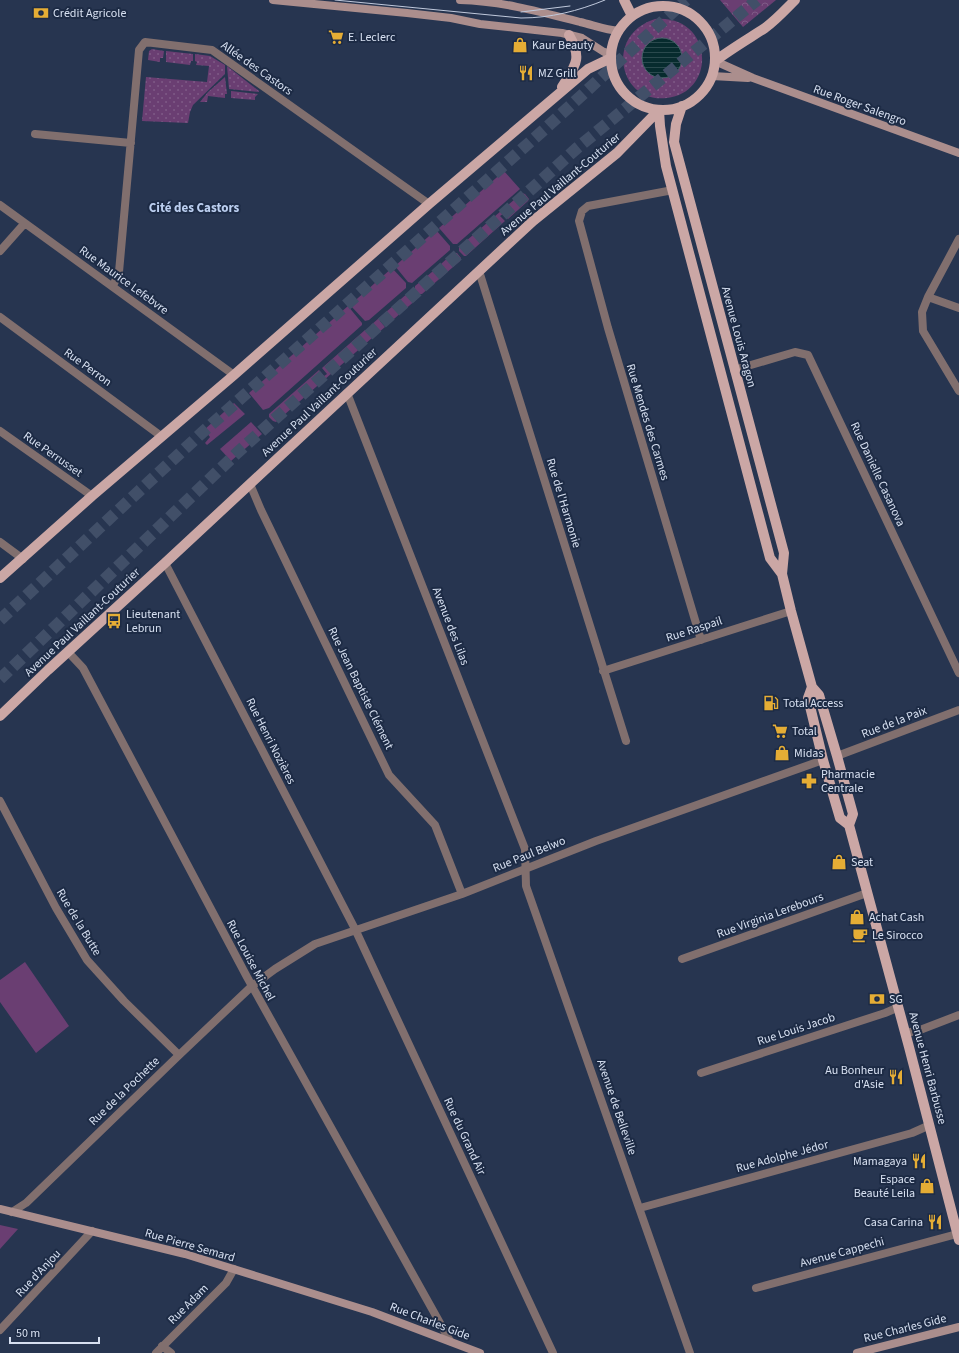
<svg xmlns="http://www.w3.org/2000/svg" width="959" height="1353" font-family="'Source Sans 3',sans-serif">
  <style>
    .grass { fill: url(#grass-dots) }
    .park { fill: url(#park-crowns) }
    .garden { fill: #6a3e72 }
    .water { fill: url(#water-rules); stroke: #456168 }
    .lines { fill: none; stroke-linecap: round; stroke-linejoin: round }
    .highway-tunnel { stroke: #414f68; stroke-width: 12; stroke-dasharray: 12 6; stroke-linecap: butt }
    .street { stroke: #816f6e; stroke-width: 8 }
    .secondary { stroke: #ab8e8d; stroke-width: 8 }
    .primary { stroke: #cba7a5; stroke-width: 10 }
    .tram { stroke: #c0c9dc; stroke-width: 1 }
    .labels { text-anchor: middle; stroke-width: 4; stroke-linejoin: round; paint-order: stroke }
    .poi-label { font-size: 12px; fill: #d7e0f1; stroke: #1d2b45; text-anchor: start }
    .street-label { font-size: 12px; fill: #d7e0f1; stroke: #1d2b45 }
    .neighbourhood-label { font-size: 13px; font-weight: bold; fill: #bbceef; stroke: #1d2b45 }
  </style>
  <defs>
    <pattern id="grass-dots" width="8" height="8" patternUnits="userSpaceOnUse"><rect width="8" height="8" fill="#6a3e72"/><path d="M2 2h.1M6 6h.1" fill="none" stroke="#7f5a87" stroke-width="1.8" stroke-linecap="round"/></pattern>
    <pattern id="park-crowns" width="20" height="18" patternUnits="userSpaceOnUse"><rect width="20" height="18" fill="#6a3e72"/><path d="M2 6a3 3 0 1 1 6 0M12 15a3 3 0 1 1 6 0" fill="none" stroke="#7f5a87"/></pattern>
    <pattern id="water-rules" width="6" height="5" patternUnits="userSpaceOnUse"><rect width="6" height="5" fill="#072b2e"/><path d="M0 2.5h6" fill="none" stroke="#2a494d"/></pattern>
  </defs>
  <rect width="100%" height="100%" fill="#273550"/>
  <path class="grass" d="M 655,19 C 713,14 718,92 667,98 C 619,104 604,35 655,19 Z
    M 152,49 L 164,51 L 163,58 L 160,58 L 160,62 L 148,60 L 149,51 Z
    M 166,51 L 193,54 L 193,61 L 191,61 L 190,65 L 166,62 Z
    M 195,54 L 210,56 L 225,65 L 225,74 L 193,105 L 190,112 L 188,123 L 142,121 L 146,77 L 207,82 L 209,66 L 196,65 L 197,62 L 195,61 Z
    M 227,66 L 259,91 L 259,92 L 229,89 Z
    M 225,77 L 227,94 L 225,94 L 225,98 L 208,96 L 207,102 L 200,102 L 208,92 Z
    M 231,91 L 258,94 L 255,97 L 255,100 L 231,98 Z"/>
  <path class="park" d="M 720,0 L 776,0 L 743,27 Z"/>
  <path class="garden" d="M 504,171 L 520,189 L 457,244 L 453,244 L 439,228 Z
    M 522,193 L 525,194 L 529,199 L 528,201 L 508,219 L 503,214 L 500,216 L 505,221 L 466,256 L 464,256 L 459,251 L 459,247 Z
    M 436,230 L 450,246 L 450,250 L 412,283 L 408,282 L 395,266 Z
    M 453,253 L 457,253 L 461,258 L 460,261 L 422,294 L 419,294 L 415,290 L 415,286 L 438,267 L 443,272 L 445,270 L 441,264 Z
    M 392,268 L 406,283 L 406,288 L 369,320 L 365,321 L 350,305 Z
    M 409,292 C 413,293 417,295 417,299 L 387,325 L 382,319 L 380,321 L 385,327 L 378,333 L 375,333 L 371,328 L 371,325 Z
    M 348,306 L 362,323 L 362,325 L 269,408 L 263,410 L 249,393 Z
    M 365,330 L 368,330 L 373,335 L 372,338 L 276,422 L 273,421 L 269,417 L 269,414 L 319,370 L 324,376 L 327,374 L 322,368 Z
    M 234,403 L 245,414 L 207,445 L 205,443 L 210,437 L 204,430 Z
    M 251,422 L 262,434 L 231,461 L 220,449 Z
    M 25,962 L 69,1026 L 36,1053 L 0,1002 L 0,980 Z
    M 0,1225 L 18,1229 L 0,1249 Z"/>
  <path class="water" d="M642 58a20 20 0 1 1 40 0a20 20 0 1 1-40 0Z"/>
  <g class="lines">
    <path class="highway-tunnel" d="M 0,620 L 205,430 L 547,127 L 686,0
      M 0,679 L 237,453 L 576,149 L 757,0"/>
    <path class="street" d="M 35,134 L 131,143
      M 673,190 L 588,206 L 582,211 L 579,221 L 608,328 L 701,640
      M 0,205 L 234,375
      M 959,239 L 928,297 L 922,312 L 923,331 L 959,391
      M 0,251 L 24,224
      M 479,271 L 626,741
      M 113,286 L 119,272 L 139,50 L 145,42 L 212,50 L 429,204
      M 928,297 L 959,308
      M 0,317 L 161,436
      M 734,370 L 795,352 L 808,355 L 959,673
      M 347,393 L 525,849 L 526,886 L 690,1353
      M 0,431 L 92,496
      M 250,484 L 261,510 L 389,775 L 435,825 L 462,894
      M 0,542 L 23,559
      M 165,563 L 355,929 L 553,1353
      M 68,652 L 83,668 L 247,977 L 450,1341
      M 603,671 L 791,611
      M 837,756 L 959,710
      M 0,801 L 56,908 L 87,960 L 124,1001 L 179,1055
      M 682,959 L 867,893
      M 906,1033 L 920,1030 L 959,1015
      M 701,1073 L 885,1013 L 899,1007
      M 640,1208 L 912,1133 L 930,1125
      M 12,1212 L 26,1203 L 179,1055 L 252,986 L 275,969 L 315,944 L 462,894 L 596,841 L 823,760
      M 756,1288 L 957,1234
      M 0,1330 L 92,1231
      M 162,1346 L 171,1353
      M 156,1353 L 226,1283 L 234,1269"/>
    <path class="secondary" d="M 273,0 L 407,13 L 451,18 L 480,24 L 562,33 L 582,38 L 604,52 L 612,54
      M 460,0 C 501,1 541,12 580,22 C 593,25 605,30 619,31
      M 715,61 L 753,78 L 959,153
      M 712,76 L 748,78
      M 0,1209 L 185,1254 L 372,1312 L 480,1353
      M 857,1353 L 959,1327"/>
    <path class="primary" d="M 624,0 L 632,16
      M611 58a52 52 0 1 1 104 0a52 52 0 1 1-104 0Z
      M 715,61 C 731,49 748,39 765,28 C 776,20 785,10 795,0
      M 562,87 C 575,66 583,59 569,35
      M 682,106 L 676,124 L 674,142 L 784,553 L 782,574 L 791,611 L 812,687 L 819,695 L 837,756 L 853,814 L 849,825 L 909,1047 L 959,1240
      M 659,110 L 660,126 L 666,166 L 770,558 L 782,574
      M 0,578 L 92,496 L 234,375 L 429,204 L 588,69 L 611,58
      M 812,687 L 808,698 L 823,760 L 840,818 L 849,825
      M 0,716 L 48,670 L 165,563 L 533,221 L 617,153 L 659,110"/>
    <path class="tram" d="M 335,0 L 521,18 C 551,18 578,11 605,0
      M 521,12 L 570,6"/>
  </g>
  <defs>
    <g id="bank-bare" transform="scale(1.2)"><path d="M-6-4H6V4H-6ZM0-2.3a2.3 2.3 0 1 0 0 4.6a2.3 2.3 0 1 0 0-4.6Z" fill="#e5ad35" stroke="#1d2b45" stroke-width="2.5" paint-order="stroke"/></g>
    <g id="supermarket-bare" transform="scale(1.2)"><path d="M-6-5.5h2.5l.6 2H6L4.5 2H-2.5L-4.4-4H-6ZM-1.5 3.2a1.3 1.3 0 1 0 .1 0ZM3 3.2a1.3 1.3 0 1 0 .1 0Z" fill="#e5ad35" stroke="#1d2b45" stroke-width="2.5" paint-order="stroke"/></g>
    <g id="shop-bare" transform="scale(1.2)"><path d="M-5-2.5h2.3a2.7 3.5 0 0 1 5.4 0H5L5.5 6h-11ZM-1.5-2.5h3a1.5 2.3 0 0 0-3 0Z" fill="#e5ad35" stroke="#1d2b45" stroke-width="2.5" paint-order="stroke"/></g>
    <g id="restaurant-bare" transform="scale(1.2)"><path d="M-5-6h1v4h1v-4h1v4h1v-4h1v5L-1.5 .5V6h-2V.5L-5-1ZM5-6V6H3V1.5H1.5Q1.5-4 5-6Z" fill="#e5ad35" stroke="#1d2b45" stroke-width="2.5" paint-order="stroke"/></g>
    <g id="bus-bare" transform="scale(1.2)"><path d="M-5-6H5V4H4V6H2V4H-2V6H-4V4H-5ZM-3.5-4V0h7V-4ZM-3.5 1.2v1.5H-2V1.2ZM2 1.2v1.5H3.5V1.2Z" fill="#e5ad35" stroke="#1d2b45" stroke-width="2.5" paint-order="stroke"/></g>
    <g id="fuel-bare" transform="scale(1.2)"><path d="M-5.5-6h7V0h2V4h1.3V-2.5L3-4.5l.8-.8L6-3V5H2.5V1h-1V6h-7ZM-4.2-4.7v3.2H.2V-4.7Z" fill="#e5ad35" stroke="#1d2b45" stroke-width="2.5" paint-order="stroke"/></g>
    <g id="pharmacy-bare" transform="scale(1.2)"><path d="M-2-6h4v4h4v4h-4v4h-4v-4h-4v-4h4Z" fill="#e5ad35" stroke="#1d2b45" stroke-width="2.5" paint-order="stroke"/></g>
    <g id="cafe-bare" transform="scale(1.2)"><path d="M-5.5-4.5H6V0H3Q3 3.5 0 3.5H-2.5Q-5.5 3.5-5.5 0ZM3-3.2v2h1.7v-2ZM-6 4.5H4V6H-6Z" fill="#e5ad35" stroke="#1d2b45" stroke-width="2.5" paint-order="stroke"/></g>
  </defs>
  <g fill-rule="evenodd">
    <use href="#bank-bare" x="41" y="13"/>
    <use href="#supermarket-bare" x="336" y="37"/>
    <use href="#shop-bare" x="520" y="45"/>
    <use href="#restaurant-bare" x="526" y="73"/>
    <use href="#bus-bare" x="114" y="621"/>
    <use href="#fuel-bare" x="771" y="703"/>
    <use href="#supermarket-bare" x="780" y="731"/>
    <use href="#shop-bare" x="782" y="753"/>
    <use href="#pharmacy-bare" x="809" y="781"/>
    <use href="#shop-bare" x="839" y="862"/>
    <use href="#shop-bare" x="857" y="917"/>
    <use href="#cafe-bare" x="860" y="935"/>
    <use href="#bank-bare" x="877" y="999"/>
    <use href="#restaurant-bare" x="896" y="1077"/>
    <use href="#restaurant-bare" x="919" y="1161"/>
    <use href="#shop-bare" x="927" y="1186"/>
    <use href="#restaurant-bare" x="935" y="1222"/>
  </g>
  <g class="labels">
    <g class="poi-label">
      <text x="53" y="17">Crédit Agricole</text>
      <text x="348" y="41">E. Leclerc</text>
      <text x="532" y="49">Kaur Beauty</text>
      <text x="538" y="77">MZ Grill</text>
      <text x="126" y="618">Lieutenant<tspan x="126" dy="14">Lebrun</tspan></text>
      <text x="783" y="707">Total Access</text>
      <text x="792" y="735">Total</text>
      <text x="794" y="757">Midas</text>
      <text x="821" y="778">Pharmacie<tspan x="821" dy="14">Centrale</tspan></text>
      <text x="851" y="866">Seat</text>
      <text x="869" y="921">Achat Cash</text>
      <text x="872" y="939">Le Sirocco</text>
      <text x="889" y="1003">SG</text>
      <text x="884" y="1074" text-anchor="end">Au Bonheur<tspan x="884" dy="14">d'Asie</tspan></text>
      <text x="907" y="1165" text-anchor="end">Mamagaya</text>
      <text x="915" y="1183" text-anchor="end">Espace<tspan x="915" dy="14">Beauté Leila</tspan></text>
      <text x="923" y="1226" text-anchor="end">Casa Carina</text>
    </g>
    <g class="street-label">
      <text transform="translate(257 68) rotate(35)" y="4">Allée des Castors</text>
      <text transform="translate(860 105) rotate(20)" y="4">Rue Roger Salengro</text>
      <text transform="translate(560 184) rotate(-40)" y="4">Avenue Paul Vaillant-Couturier</text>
      <text transform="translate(124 280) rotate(36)" y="4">Rue Maurice Lefebvre</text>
      <text transform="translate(739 337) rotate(75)" y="4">Avenue Louis Aragon</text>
      <text transform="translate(88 367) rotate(36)" y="4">Rue Perron</text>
      <text transform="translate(319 402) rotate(-43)" y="4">Avenue Paul Vaillant-Couturier</text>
      <text transform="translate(648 422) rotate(73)" y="4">Rue Mendes des Carmes</text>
      <text transform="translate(53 454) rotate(35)" y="4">Rue Perrusset</text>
      <text transform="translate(878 474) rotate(65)" y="4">Rue Danielle Casanova</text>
      <text transform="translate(564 503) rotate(73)" y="4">Rue de l'Harmonie</text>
      <text transform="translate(82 622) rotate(-43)" y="4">Avenue Paul Vaillant-Couturier</text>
      <text transform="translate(451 626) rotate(69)" y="4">Avenue des Lilas</text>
      <text transform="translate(694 629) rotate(-18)" y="4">Rue Raspail</text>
      <text transform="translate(361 688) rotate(64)" y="4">Rue Jean Baptiste Clément</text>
      <text transform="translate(894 722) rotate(-21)" y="4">Rue de la Paix</text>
      <text transform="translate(271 741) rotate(63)" y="4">Rue Henri Nozières</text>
      <text transform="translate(529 854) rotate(-22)" y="4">Rue Paul Belwo</text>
      <text transform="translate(770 915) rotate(-20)" y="4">Rue Virginia Lerebours</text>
      <text transform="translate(79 922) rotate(59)" y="4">Rue de la Butte</text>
      <text transform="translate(251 960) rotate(62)" y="4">Rue Louise Michel</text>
      <text transform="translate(796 1029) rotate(-18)" y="4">Rue Louis Jacob</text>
      <text transform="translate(928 1068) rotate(75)" y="4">Avenue Henri Barbusse</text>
      <text transform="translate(124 1091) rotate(-44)" y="4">Rue de la Pochette</text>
      <text transform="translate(617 1107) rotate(71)" y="4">Avenue de Belleville</text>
      <text transform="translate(465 1136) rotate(65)" y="4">Rue du Grand Air</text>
      <text transform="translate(782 1156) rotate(-15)" y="4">Rue Adolphe Jédor</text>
      <text transform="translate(190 1245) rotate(16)" y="4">Rue Pierre Semard</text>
      <text transform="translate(842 1252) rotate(-15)" y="4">Avenue Cappechi</text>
      <text transform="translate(38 1273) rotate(-47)" y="4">Rue d'Anjou</text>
      <text transform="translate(188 1304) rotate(-45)" y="4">Rue Adam</text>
      <text transform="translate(430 1321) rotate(21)" y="4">Rue Charles Gide</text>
      <text transform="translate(905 1328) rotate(-14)" y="4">Rue Charles Gide</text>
    </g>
    <g class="neighbourhood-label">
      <text x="194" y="212">Cité des Castors</text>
    </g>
  </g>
  <path d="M10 1337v6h89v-6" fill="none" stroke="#d7e0f1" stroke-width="2"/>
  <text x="16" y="1337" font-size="12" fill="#d7e0f1" stroke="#1d2b45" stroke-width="3" paint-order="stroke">50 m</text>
</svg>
